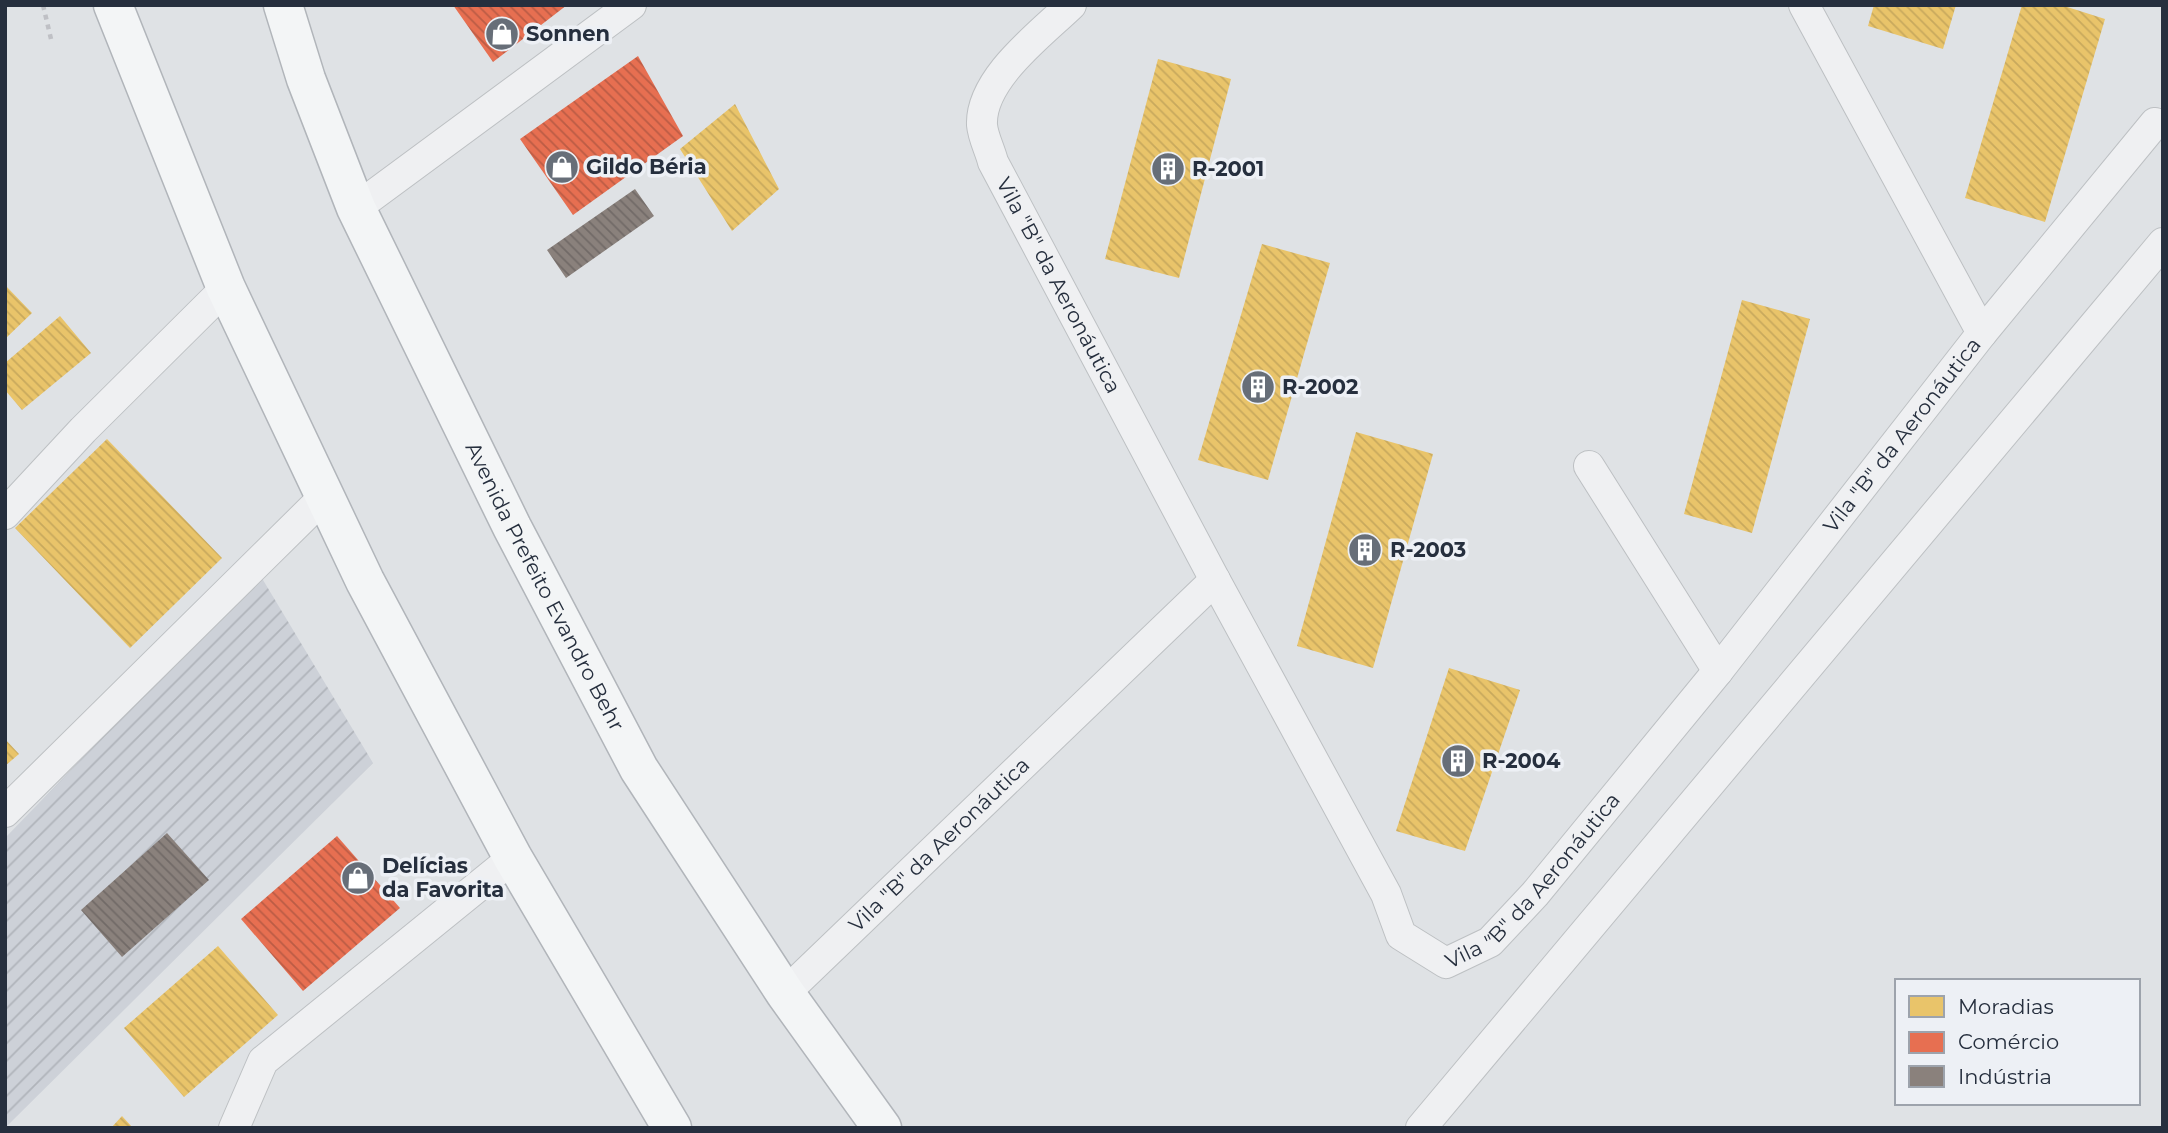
<svg xmlns="http://www.w3.org/2000/svg" width="2168" height="1133" font-family="Montserrat,sans-serif">
  <style>
    .industrial { fill: url(#industrial-furrows) }
    .homes { fill: url(#homes-back-hatch) }
    .shops { fill: url(#shops-back-hatch) }
    .industry { fill: url(#industry-back-hatch) }
    .lines { fill: none; stroke-linecap: round; stroke-linejoin: round }
    .service-casing { stroke: #bdc0c3; stroke-width: 32 }
    .trunk-casing { stroke: #b1b5ba; stroke-width: 41 }
    .path { stroke: #bfc0c5; stroke-width: 4.5; stroke-dasharray: 5 5; stroke-linecap: butt }
    .service { stroke: #eff0f2; stroke-width: 30 }
    .trunk { stroke: #f3f5f6; stroke-width: 38 }
    .labels { text-anchor: middle; stroke-width: 7; stroke-linejoin: round; paint-order: stroke }
    .poi-label { font-size: 21px; font-weight: bold; fill: #262f3e; stroke: #edf0f5; text-anchor: start }
    .street-label { font-size: 21px; fill: #262f3e; stroke: #edf0f5 }
  </style>
  <defs>
    <pattern id="industrial-furrows" width="10" height="10" patternUnits="userSpaceOnUse" patternTransform="scale(1.75)"><rect width="10" height="10" fill="#cdd1d8"/><path d="M-1 1l2-2M0 10L10 0M9 11l2-2" fill="none" stroke="#b0b4ba"/></pattern>
    <pattern id="homes-back-hatch" width="6" height="6" patternUnits="userSpaceOnUse" patternTransform="scale(1.75)"><rect width="6" height="6" fill="#e9c46a"/><path d="M-1 5l2 2M0 0l6 6M5-1l2 2" fill="none" stroke="#c8a95d"/></pattern>
    <pattern id="shops-back-hatch" width="6" height="6" patternUnits="userSpaceOnUse" patternTransform="scale(1.75)"><rect width="6" height="6" fill="#e76f51"/><path d="M-1 5l2 2M0 0l6 6M5-1l2 2" fill="none" stroke="#bb5c45"/></pattern>
    <pattern id="industry-back-hatch" width="6" height="6" patternUnits="userSpaceOnUse" patternTransform="scale(1.75)"><rect width="6" height="6" fill="#8a817c"/><path d="M-1 5l2 2M0 0l6 6M5-1l2 2" fill="none" stroke="#716a67"/></pattern>
  </defs>
  <rect width="100%" height="100%" fill="#dfe2e5"/>
  <path class="industrial" d="M 260,575 L 373,763 L 5,1128 L 5,838 Z"/>
  <path class="homes" d="M 1874,5 L 1956,5 L 1943,49 L 1868,26 Z
    M 2022,5 L 2061,5 L 2105,19 L 2045,222 L 1965,198 Z
    M 1158,59 L 1231,79 L 1179,278 L 1105,259 Z
    M 735,104 L 779,189 L 732,231 L 680,149 Z
    M 1262,244 L 1330,263 L 1268,480 L 1198,460 Z
    M 5,285 L 32,313 L 5,339 Z
    M 1742,300 L 1810,319 L 1752,533 L 1684,514 Z
    M 60,316 L 91,353 L 22,410 L 5,390 L 5,363 Z
    M 1356,432 L 1433,454 L 1373,668 L 1297,646 Z
    M 107,439 L 222,558 L 130,648 L 15,528 Z
    M 1449,668 L 1520,690 L 1465,851 L 1396,831 Z
    M 5,739 L 19,754 L 5,766 Z
    M 218,946 L 278,1015 L 184,1097 L 124,1028 Z
    M 122,1116 L 133,1128 L 111,1128 Z"/>
  <path class="shops" d="M 453,5 L 567,5 L 493,62 Z
    M 638,56 L 683,136 L 573,215 L 520,139 Z
    M 337,836 L 400,908 L 303,991 L 241,919 Z"/>
  <path class="industry" d="M 635,189 L 654,216 L 566,278 L 547,250 Z
    M 167,833 L 209,880 L 122,957 L 81,910 Z"/>
  <g class="lines">
    <g class="service-casing">
      <g id="service">
        <path id="s1" d="M 1071,5 C 1041,34 980,79 982,125 C 983,137 990,150 993,162 L 1215,580 L 1386,894 L 1401,935 L 1446,963 L 1490,942 L 1535,894 L 1718,671 L 1982,333 L 2155,123"/>
        <path d="M 1804,5 L 1982,333"/>
        <path d="M 356,208 L 631,5"/>
        <path d="M 1589,466 L 1718,671"/>
        <path d="M 5,514 L 83,430 L 226,288"/>
        <path d="M 5,812 L 324,497"/>
        <path id="s2" d="M 785,993 L 1215,580"/>
        <path d="M 234,1128 L 263,1061 L 513,858"/>
        <path d="M 1421,1128 L 2163,243"/>
      </g>
    </g>
    <g class="trunk-casing">
      <g id="trunk">
        <path d="M 113,5 L 226,288 L 365,581 L 513,858 L 672,1128"/>
        <path id="s3" d="M 283,5 L 306,79 L 356,208 L 512,527 L 639,769 L 785,993 L 882,1128"/>
      </g>
    </g>
    <path class="path" d="M 43,5 L 51,39"/>
    <use href="#service" class="service"/>
    <use href="#trunk" class="trunk"/>
  </g>
  <defs>
    <g id="shop-disc" transform="scale(1.75)"><circle r="9.5" fill="#676e78" stroke="#edf0f5"/><path d="M-5-2.5h2.3a2.7 3.5 0 0 1 5.4 0H5L5.5 6h-11ZM-1.5-2.5h3a1.5 2.3 0 0 0-3 0Z" fill="#fff"/></g>
    <g id="building-disc" transform="scale(1.75)"><circle r="9.5" fill="#676e78" stroke="#edf0f5"/><path d="M-4-6H4V6H1V3H-1V6H-4ZM-2.5-4.3h1.7v1.8h-1.7ZM.8-4.3h1.7v1.8H.8ZM-2.5-1h1.7V.8h-1.7ZM.8-1h1.7V.8H.8Z" fill="#fff"/></g>
  </defs>
  <g fill-rule="evenodd">
    <use href="#shop-disc" x="502" y="34"/>
    <use href="#shop-disc" x="562" y="167"/>
    <use href="#building-disc" x="1168" y="169"/>
    <use href="#building-disc" x="1258" y="387"/>
    <use href="#building-disc" x="1365" y="550"/>
    <use href="#building-disc" x="1458" y="761"/>
    <use href="#shop-disc" x="358" y="878"/>
  </g>
  <g class="labels">
    <g class="poi-label">
      <text x="526" y="41">Sonnen</text>
      <text x="586" y="174">Gildo Béria</text>
      <text x="1192" y="176">R-2001</text>
      <text x="1282" y="394">R-2002</text>
      <text x="1390" y="557">R-2003</text>
      <text x="1482" y="768">R-2004</text>
      <text x="382" y="873">Delícias<tspan x="382" dy="24">da Favorita</tspan></text>
    </g>
    <g class="street-label">
      <text dy="7" stroke="none"><textPath href="#s1" startOffset="332">Vila "B" da Aeronáutica</textPath></text>
      <text dy="7" stroke="none"><textPath href="#s1" startOffset="1822">Vila "B" da Aeronáutica</textPath></text>
      <text dy="7" stroke="none"><textPath href="#s3" startOffset="639">Avenida Prefeito Evandro Behr</textPath></text>
      <text dy="7" stroke="none"><textPath href="#s2" startOffset="214">Vila "B" da Aeronáutica</textPath></text>
      <text dy="7" stroke="none"><textPath href="#s1" startOffset="1241">Vila "B" da Aeronáutica</textPath></text>
    </g>
  </g>
  <rect width="2168" height="1133" fill="none" stroke="#262f3e" stroke-width="14"/>
  <rect x="1895" y="979" width="245" height="126" fill="#edf0f5" stroke="#9da3ac" stroke-width="2"/>
  <rect x="1909" y="996" width="35" height="21" fill="#e9c46a" stroke="#9da3ac" stroke-width="2"/>
  <text x="1958" y="1014" font-size="21" fill="#262f3e">Moradias</text>
  <rect x="1909" y="1032" width="35" height="21" fill="#e76f51" stroke="#9da3ac" stroke-width="2"/>
  <text x="1958" y="1049" font-size="21" fill="#262f3e">Comércio</text>
  <rect x="1909" y="1066" width="35" height="21" fill="#8a817c" stroke="#9da3ac" stroke-width="2"/>
  <text x="1958" y="1084" font-size="21" fill="#262f3e">Indústria</text>
</svg>
